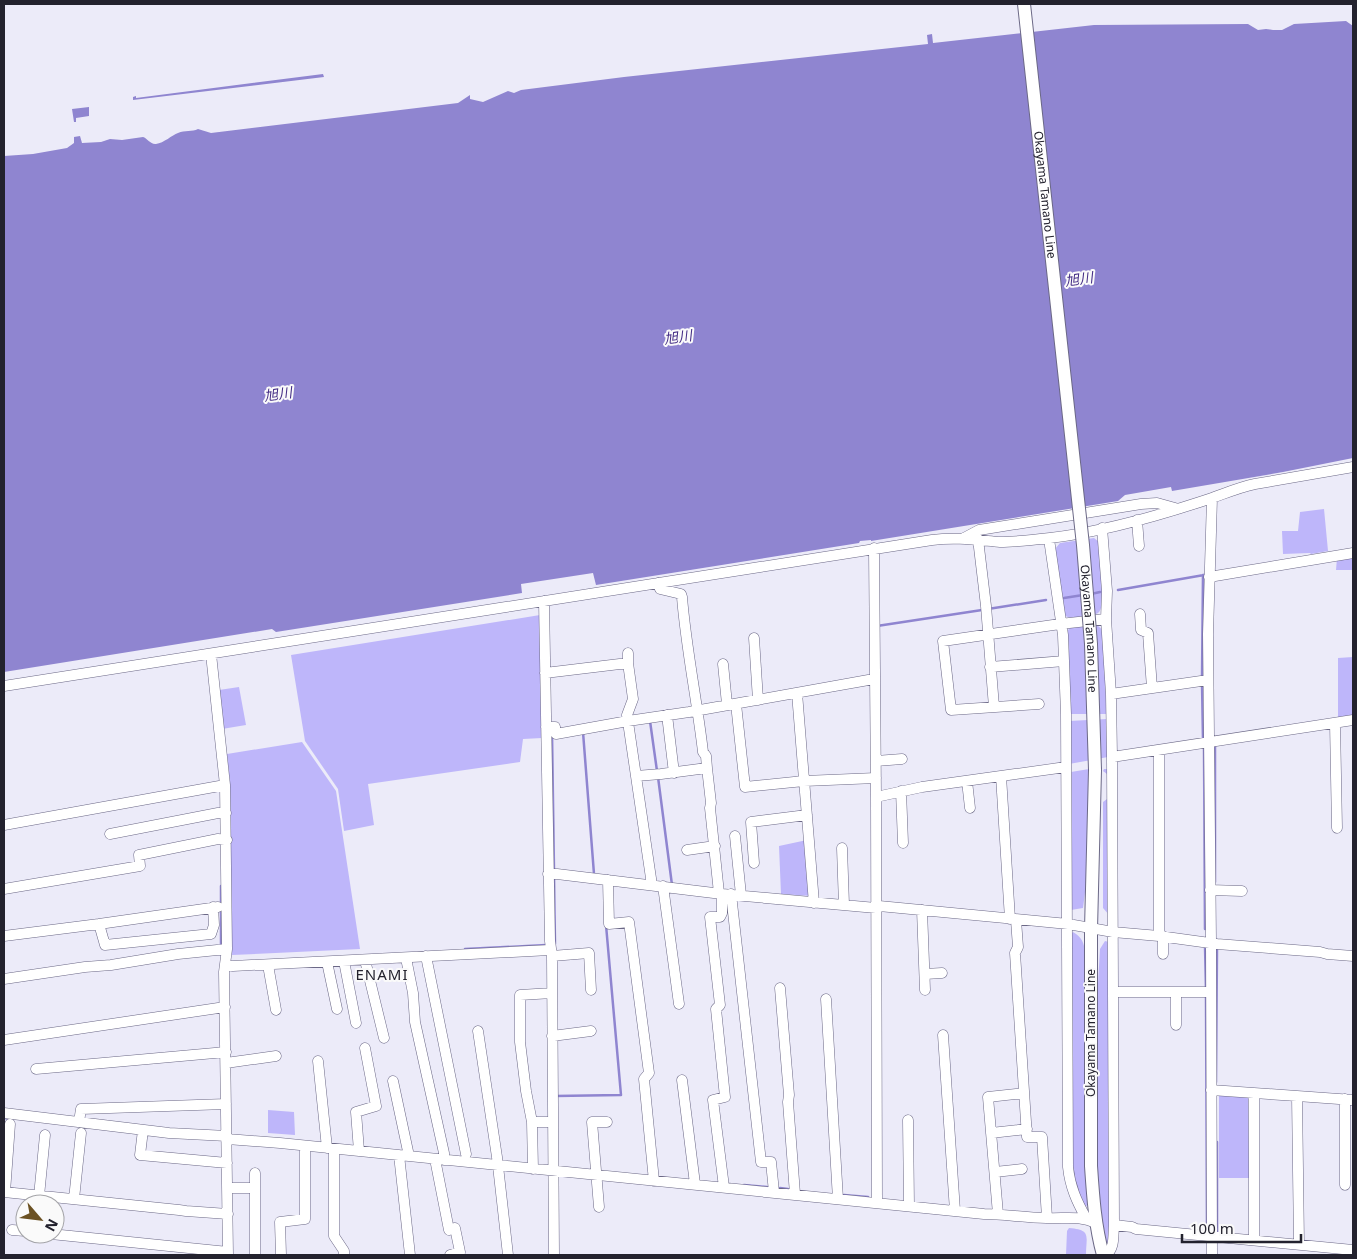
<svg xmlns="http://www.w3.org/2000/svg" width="1357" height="1259" font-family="'Noto Sans','Noto Sans JP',sans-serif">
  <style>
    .green { fill: #beb6fa }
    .water { fill: #8f85d0 }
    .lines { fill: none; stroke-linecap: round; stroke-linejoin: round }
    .stream { stroke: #8f85d0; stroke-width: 2.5 }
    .minor-casing { stroke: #6b6886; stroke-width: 11 }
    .major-casing { stroke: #6b6886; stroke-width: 14 }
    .minor { stroke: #fff; stroke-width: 10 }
    .major { stroke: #fff; stroke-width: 12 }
    .major-bridge-casing { stroke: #6b6886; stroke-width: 14; stroke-linecap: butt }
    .major-bridge { stroke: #fff; stroke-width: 12 }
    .labels { text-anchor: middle; stroke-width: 4; stroke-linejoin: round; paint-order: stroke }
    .street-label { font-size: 12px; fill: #23222e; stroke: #fafafa }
    .water-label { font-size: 14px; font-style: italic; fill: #432c85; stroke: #fafafa }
    .quarter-label { font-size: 15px; letter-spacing: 1px; fill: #23222e; stroke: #fafafa }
  </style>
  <rect width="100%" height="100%" fill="#ecebf9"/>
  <path class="green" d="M 1324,509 L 1328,551 L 1311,554 L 1310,553 L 1283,554 L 1282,531 L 1298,531 L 1300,512 Z
    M 1094,538 L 1099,542 C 1100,554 1108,606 1098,613 C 1095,615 1087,616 1083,617 C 1076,618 1071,620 1064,615 L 1055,549 L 1060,543 Z
    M 1353,555 L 1353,570 L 1336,570 L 1337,558 Z
    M 540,615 L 542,738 L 523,739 L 520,762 L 368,784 L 374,825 L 344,831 L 338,789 L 305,741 L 291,655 Z
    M 1098,626 L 1103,630 L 1105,633 L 1106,714 L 1069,714 L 1067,631 L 1070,628 L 1073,627 Z
    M 1353,657 L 1353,716 L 1338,718 L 1338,658 Z
    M 239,687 L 246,725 L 222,729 L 219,690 Z
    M 1107,719 L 1108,757 L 1069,764 L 1069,721 Z
    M 302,742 L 336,791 L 360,949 L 232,955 L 230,784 L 227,754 Z
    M 1089,769 C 1089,815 1090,862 1083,908 L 1071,910 L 1071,772 Z
    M 1104,769 L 1109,769 L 1110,916 L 1103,908 L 1103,802 L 1107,799 L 1107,774 L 1103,771 Z
    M 807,840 L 812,896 L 781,894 L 779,846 Z
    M 1073,932 C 1082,937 1084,943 1085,952 L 1086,1183 L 1088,1203 L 1086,1207 L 1085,1207 L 1074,1182 L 1071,1165 L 1072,933 Z
    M 1105,941 L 1109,942 L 1109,1246 L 1107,1247 L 1097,1186 L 1096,1018 L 1100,949 Z
    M 1219,1094 L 1248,1096 L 1249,1178 L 1219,1178 Z
    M 268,1110 L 294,1112 L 295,1135 L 268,1133 Z
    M 1069,1228 C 1092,1230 1086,1236 1086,1255 L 1066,1255 L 1067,1231 Z"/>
  <path class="water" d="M 1346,21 L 1353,26 L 1353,458 L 1283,472 L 1172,491 L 1171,487 L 1125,495 L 1118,501 L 871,541 L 871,540 L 860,541 L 859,543 L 596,585 L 593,573 L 521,584 L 522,593 L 276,632 L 272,629 L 4,672 L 4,156 L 33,154 L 67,148 L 74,143 L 74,137 L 80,136 L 82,143 L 101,142 L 110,139 L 122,140 L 143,137 C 147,138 151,145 156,144 C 164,143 172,135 178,133 C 185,130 192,132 198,129 L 211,133 L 458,103 L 470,95 L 470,99 L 483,102 L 508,91 L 514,93 L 521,90 L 624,77 L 928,44 L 927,35 L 932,34 L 933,43 L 1094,25 L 1248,24 L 1258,30 L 1266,29 L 1273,30 L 1282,30 L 1294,24 Z
    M 323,74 L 324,77 L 133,100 L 133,97 L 136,96 L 136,98 Z
    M 89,107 L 89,116 L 76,118 L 76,122 L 74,122 L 72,109 Z"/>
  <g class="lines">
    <path class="stream" d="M 1118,590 L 1204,575
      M 1091,594 L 1100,592
      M 1064,598 L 1083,595
      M 988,609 L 1046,600
      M 877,626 L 982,610
      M 1202,678 L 1203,575
      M 1202,683 L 1203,740
      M 650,721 L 657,771
      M 583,732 L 594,874
      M 552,733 L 554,870
      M 1215,745 L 1215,882
      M 1204,746 L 1205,929
      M 658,777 L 672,885
      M 554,876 L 555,944 L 554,945
      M 221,886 L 221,946
      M 1205,946 L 1206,990
      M 465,949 L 546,945
      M 1206,996 L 1207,1232
      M 1216,1082 L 1217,947
      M 555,1096 L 621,1095 L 606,925
      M 4,1118 L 12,1119
      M 1217,1142 L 1217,1233
      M 744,1185 L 767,1187
      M 780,1188 L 788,1189
      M 844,1195 L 868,1197"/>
    <g class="minor-casing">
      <path id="minor" d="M 1137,520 L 1139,546
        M 1102,528 L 1107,591 L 1106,619 L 1111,694 L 1112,757 L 1114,1225 C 1113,1236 1115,1248 1106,1255
        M 964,538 L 979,530 L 1141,504 L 1157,503 L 1175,508
        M 978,539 L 986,606 L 994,707
        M 1049,539 L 1063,635 L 1066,714 L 1068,1167 C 1070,1187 1077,1202 1086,1218
        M 874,548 L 876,797 L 877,1203
        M 1209,577 L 1353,553
        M 544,601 L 550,941 L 552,956 L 554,1255
        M 1140,614 L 1141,630 L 1148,633 L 1152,688
        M 754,638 L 758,700
        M 628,653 L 628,663 L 633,699 L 627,715 L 652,885
        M 211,654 L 225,785 L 227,949 L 224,972 L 228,1255
        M 723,664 L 727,704
        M 990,667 L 1064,661
        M 545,673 L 628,663
        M 4,686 L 932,540 C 956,537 976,540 1000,542 C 1016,542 1033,540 1050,538 C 1103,532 1161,515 1212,498 C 1226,493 1240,487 1255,484 L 1353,467
        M 797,693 L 814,903
        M 1111,694 L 1208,680
        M 736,704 L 745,787 L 804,781 L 876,778
        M 1039,704 L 951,710 L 943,641 L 1060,624 L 1106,619
        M 667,715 L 674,773
        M 1335,723 L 1337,828
        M 546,727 L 555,727 L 556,734 L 628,721 L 689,712 L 874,679
        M 1159,750 L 1159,936
        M 1112,757 L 1353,720
        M 876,761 L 902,759
        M 707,768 L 711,803 L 710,808 L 719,893
        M 636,776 L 661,774 L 707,768 L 706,756 L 703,752 C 697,700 686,648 682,597 L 681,594 L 660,589 L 658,583
        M 1001,776 L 1010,919
        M 967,781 L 970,808
        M 901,791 L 903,843
        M 876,797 L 922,787 L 1066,767
        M 4,825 L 225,785
        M 110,834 L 218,813 L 226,813
        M 735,836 L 741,895
        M 842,848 L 844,905
        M 687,850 L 715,846
        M 754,863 L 751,822 L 807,815
        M 548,874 L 557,874 L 722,894 L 876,908 L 879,906 L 1068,924 L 1113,932 L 1159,936 L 1217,944 L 1320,952 L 1327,954 L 1353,956
        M 608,880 L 609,924 L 629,922 L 649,1073 L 644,1079 L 654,1181
        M 663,886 L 679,1004
        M 4,889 L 140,866 L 139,855 L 218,839 L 227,840
        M 1210,890 L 1242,891
        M 722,894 L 722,913 L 720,917 L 710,917 L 720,1005 L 716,1009 L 725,1097 L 713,1100 L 724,1187
        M 731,894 L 761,1162 L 771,1162 L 774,1192
        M 922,910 L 925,990
        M 1016,920 L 1018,947 L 1015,953 L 1027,1137 L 1042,1137 L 1047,1218
        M 99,924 L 218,907
        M 4,936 L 99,924 L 105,945 L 211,934 L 214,925 L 213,907
        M 1163,936 L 1163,954
        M 426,956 L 466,1154
        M 552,956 L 589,953 L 591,990
        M 406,958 L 413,993 L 415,1022 L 444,1153 L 444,1160
        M 365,960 L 384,1038
        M 344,961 L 356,1023
        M 327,962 L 337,1009
        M 226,965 L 233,966 L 550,950
        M 268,965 L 276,1010
        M 925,974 L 942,973
        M 4,979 L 85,967 L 111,965 L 178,954 L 227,949
        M 780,988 L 789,1095 L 788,1102 L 795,1194
        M 1113,992 L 1211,992
        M 826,999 L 838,1199
        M 1176,1025 L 1176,992
        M 478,1031 L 497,1157 L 508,1255
        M 943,1035 L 955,1211
        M 552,1036 L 591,1031
        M 4,1040 L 225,1007
        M 318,1061 L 327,1148
        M 226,1063 L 276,1056
        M 36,1069 L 226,1052
        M 682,1080 L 695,1184
        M 393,1081 L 409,1156
        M 1211,1090 L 1297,1096 L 1299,1244
        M 1254,1093 L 1254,1240
        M 1297,1096 L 1353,1100
        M 1345,1099 L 1345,1185
        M 4,1113 L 169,1133 L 227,1136
        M 908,1120 L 909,1206
        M 79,1122 L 81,1109 L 226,1104
        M 532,1122 L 553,1122
        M 143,1130 L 140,1155 L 227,1163
        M 991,1133 L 1027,1129
        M 227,1139 L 280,1143 L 984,1214 C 1005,1214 1025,1218 1046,1218 C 1065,1219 1078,1215 1096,1223
        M 334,1149 L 334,1236 L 344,1251 L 344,1255
        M 359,1151 L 356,1112 L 376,1106 L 365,1048
        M 399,1155 L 410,1255
        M 435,1159 L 449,1230
        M 533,1169 L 532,1122 L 526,1091 L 520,1042 L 520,995 L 552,993
        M 995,1172 L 1022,1169
        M 255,1173 L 255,1255
        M 227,1188 L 255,1188
        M 4,1192 L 179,1210 L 186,1211 L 228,1214
        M 5,1192 L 10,1124
        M 39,1196 L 45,1135
        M 74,1199 L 81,1133
        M 599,1207 L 592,1122 L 607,1122
        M 998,1214 L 988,1097 L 1024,1093
        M 1114,1225 L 1132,1227 L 1136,1229 L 1353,1250
        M 12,1230 L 25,1231
        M 51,1234 L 228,1252
        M 281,1255 L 280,1222 L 305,1219 L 305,1146
        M 450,1255 L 460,1252 L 455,1228
        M 1212,1255 L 1211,942 L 1208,634 L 1212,498"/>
    </g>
    <g class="major-casing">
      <path id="major" d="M 1095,770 L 1091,929 L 1091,1166 C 1093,1196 1095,1226 1103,1255"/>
    </g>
    <use href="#minor" class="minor"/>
    <use href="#major" class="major"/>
    <g class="major-bridge-casing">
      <g id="major-bridge">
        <path id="s1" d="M 1024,4 L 1083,545 L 1091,644 L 1095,770"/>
      </g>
    </g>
    <use href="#major-bridge" class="major-bridge"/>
  </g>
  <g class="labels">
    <g class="street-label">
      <text dy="4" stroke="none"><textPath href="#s1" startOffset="192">Okayama Tamano Line</textPath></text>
      <text dy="4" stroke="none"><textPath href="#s1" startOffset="628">Okayama Tamano Line</textPath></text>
      <text transform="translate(1091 1033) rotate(-90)" y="4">Okayama Tamano Line</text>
    </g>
    <g class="water-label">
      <text transform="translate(1079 279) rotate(-8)" y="5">旭川</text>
      <text transform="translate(678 337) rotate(-8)" y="5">旭川</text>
      <text transform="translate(278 394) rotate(-8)" y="5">旭川</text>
    </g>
    <g class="quarter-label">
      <text x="382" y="980">ENAMI</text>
    </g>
  </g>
  <rect width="1357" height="1259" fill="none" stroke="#23222e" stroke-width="10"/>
  <g transform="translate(40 1219) rotate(118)"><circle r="24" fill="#fafafa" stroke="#a4a4a8"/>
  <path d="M0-4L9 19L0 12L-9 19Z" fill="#6b5122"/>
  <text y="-8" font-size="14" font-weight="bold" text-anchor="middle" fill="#23222e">N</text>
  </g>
  <path d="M1182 1234v8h119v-8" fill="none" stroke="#23222e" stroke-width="2.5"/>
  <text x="1190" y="1234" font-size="15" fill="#23222e" stroke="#fafafa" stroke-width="4" paint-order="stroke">100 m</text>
</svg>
